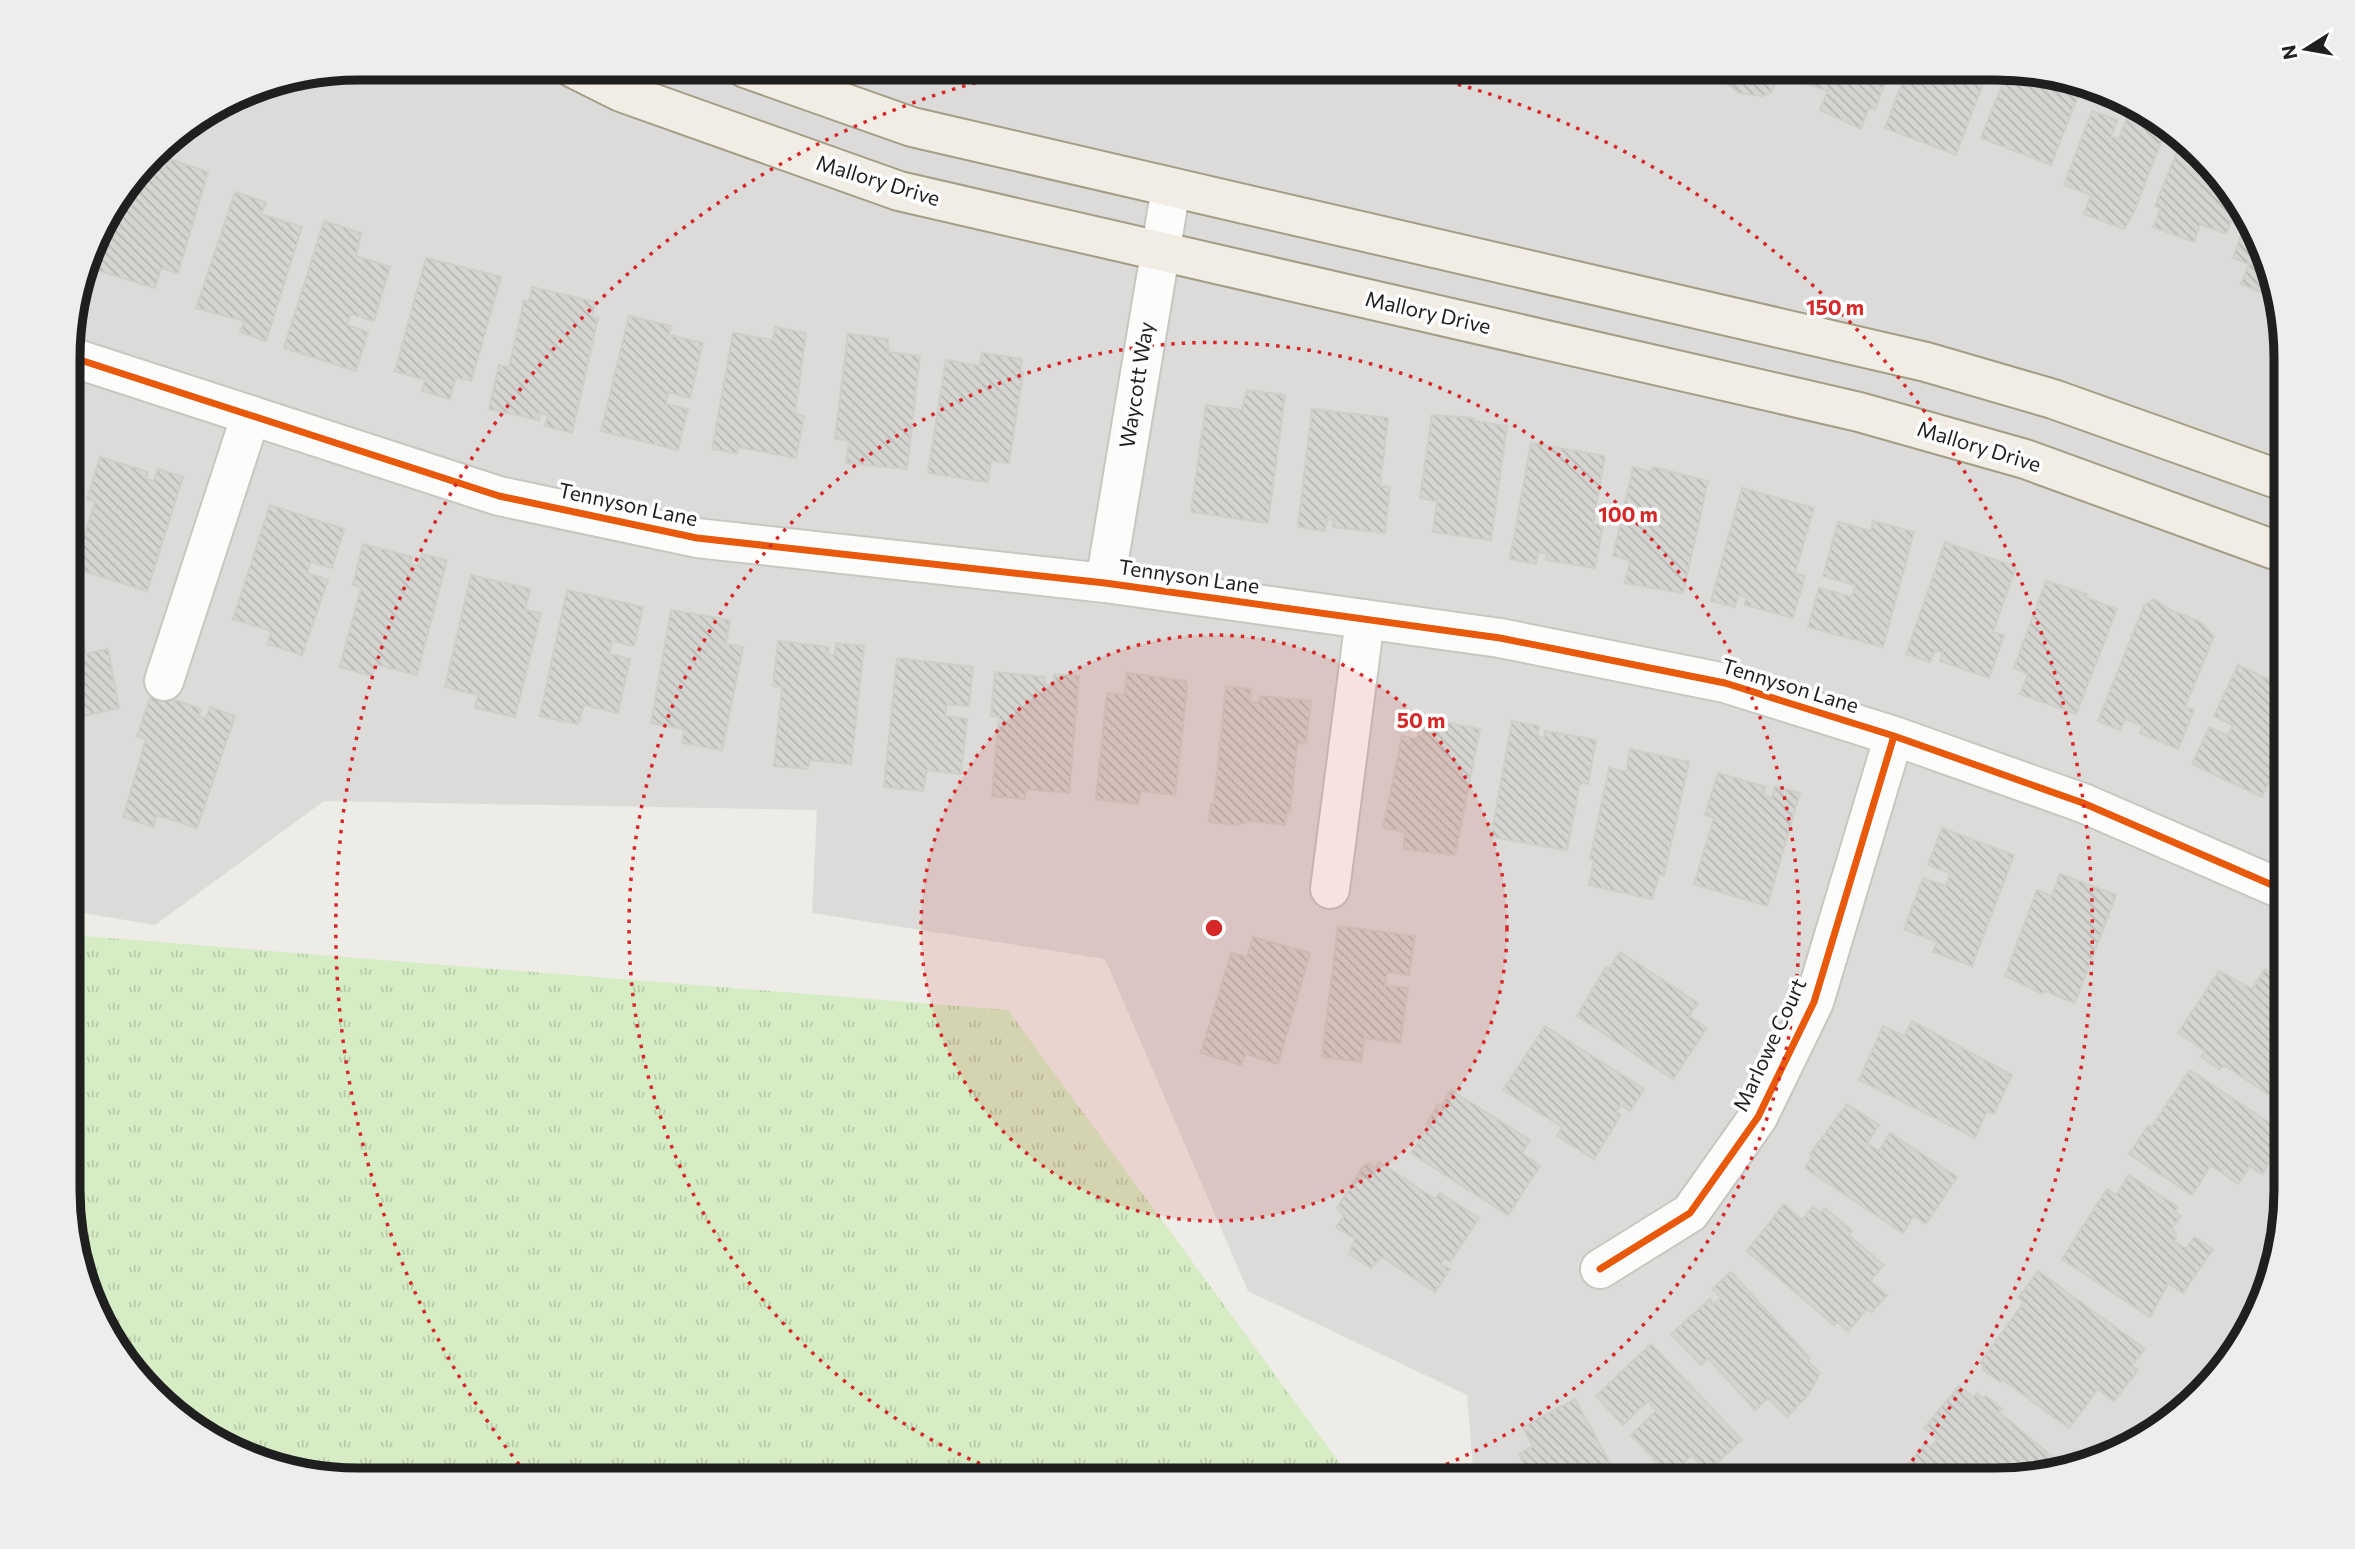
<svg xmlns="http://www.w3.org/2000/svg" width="2355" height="1549" font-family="Commissioner,sans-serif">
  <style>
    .residential { fill: #dcdbd9 }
    .grass { fill: url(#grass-tufts) }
    .building { fill: url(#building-back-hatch); stroke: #d0cec8; stroke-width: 2 }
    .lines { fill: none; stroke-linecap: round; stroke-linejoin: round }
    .minor-casing { stroke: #c6c6c3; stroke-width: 42 }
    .major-casing { stroke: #a39d83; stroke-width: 42 }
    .minor { stroke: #fcfcfb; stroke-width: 38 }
    .major { stroke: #f1ede4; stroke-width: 38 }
    .cycleway-casing { stroke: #fff; stroke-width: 11 }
    .cycleway { stroke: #e8590c; stroke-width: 7 }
    .ring { fill: none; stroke: #d62828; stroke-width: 3.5; stroke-dasharray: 3.5 7 }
    .labels { text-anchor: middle; stroke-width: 7; stroke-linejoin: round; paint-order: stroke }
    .street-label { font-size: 21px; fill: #1f1f1f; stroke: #fff }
    .rim { fill: none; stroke: #1f1f1f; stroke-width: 9 }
    .centre { fill: #d62828; stroke: #fff; stroke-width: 3.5 }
    .ring-label { font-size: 21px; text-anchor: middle; font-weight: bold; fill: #d62828; stroke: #fff; stroke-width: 7; stroke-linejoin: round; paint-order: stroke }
  </style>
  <defs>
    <pattern id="grass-tufts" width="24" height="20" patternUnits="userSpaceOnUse" patternTransform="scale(1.75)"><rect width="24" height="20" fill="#d5ecc4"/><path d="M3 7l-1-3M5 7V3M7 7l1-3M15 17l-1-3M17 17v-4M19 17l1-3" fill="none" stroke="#b6caa8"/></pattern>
    <pattern id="building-back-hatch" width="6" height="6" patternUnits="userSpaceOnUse" patternTransform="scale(1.75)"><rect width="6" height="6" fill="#d5d4d0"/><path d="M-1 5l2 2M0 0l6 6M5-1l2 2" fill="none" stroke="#b6b6b2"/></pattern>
  </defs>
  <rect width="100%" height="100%" fill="#edece7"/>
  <path class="residential" d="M 358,68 L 1997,68 L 2090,84 L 2158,117 L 2248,214 L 2286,340 L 2286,1209 L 2271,1284 L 2238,1352 L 2141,1442 L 2015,1480 L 1474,1480 L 1467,1395 L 1248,1291 L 1105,959 L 812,913 L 817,810 L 324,801 L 155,925 L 71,911 L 71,321 L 98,230 L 167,140 L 248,90 Z"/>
  <path class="grass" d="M 71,935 L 1008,1010 L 1352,1480 L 358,1481 L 265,1465 L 197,1432 L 107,1336 L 71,1228 Z"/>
  <path class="building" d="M 1699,68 L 1782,68 L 1771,93 L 1762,96 L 1739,93 L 1728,84 L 1704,77 Z
    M 1810,68 L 1890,68 L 1875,110 L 1869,107 L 1861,129 L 1820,110 L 1828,91 L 1805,83 Z
    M 1908,68 L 1931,68 L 1928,77 L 1940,82 L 1945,68 L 1989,68 L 1956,155 L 1885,128 Z
    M 2008,70 L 2083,83 L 2051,165 L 1981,138 Z
    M 2132,104 L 2158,117 L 2167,126 L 2134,212 L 2124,229 L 2084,214 L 2091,195 L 2064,185 L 2092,111 L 2117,120 L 2111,137 L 2119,139 Z
    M 2181,142 L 2238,203 L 2226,234 L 2200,224 L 2194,242 L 2153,227 L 2161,209 L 2155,206 Z
    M 169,159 L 208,172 L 178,273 L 161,268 L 155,288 L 97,270 L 117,205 L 148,165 L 164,170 Z
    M 235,192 L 266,202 L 261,214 L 302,227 L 266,341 L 240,332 L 244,321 L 196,308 Z
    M 2248,215 L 2273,297 L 2241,284 L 2249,264 L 2233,258 Z
    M 324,221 L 361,233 L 356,256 L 390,267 L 374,321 L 351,314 L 347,325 L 368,332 L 356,371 L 284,348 Z
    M 426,258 L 501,277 L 471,381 L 456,377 L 450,399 L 422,391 L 425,380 L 395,371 Z
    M 532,287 L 595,302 L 592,317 L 598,318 L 572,433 L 545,426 L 548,415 L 540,413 L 539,420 L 489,409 L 499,365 L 509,367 L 524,301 L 529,302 Z
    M 629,316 L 671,326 L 669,335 L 703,343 L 690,398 L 668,392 L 666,404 L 688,409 L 678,450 L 601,431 Z
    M 775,327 L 806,333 L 795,414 L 804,416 L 796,458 L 738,447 L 737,453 L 712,449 L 733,333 L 773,340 Z
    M 848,334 L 888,339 L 888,352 L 920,356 L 907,469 L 846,463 L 849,441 L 835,439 Z
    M 982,353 L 1022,359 L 1020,371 L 1023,372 L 1009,463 L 991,461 L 988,482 L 928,473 L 946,360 L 980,366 Z
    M 1247,390 L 1285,395 L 1268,523 L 1191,512 L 1206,405 L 1242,410 Z
    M 1312,409 L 1388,418 L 1380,486 L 1390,487 L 1385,533 L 1333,527 L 1334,520 L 1327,519 L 1325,531 L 1298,527 Z
    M 1432,415 L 1474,418 L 1474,421 L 1507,426 L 1491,540 L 1433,532 L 1437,501 L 1420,498 Z
    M 1531,443 L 1605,456 L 1593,524 L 1603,525 L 1595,568 L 1546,560 L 1547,553 L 1538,552 L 1536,564 L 1510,559 Z
    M 100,457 L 148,472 L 146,479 L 154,481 L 158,469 L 183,477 L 147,591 L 74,568 L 95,502 L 87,499 Z
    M 1633,467 L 1652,472 L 1653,467 L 1708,481 L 1683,593 L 1625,583 L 1630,560 L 1613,556 Z
    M 1742,488 L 1814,508 L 1795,573 L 1805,576 L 1793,618 L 1745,605 L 1746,597 L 1738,595 L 1735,607 L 1711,601 Z
    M 270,505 L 344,529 L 332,568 L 311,562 L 307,573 L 328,580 L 302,655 L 268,644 L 271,631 L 233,619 Z
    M 1873,521 L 1914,532 L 1883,647 L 1808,627 L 1819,588 L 1852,597 L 1855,585 L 1823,576 L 1838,522 L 1871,531 Z
    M 1945,542 L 2016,567 L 1993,632 L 2004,635 L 1989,678 L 1940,661 L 1943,652 L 1935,650 L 1930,662 L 1906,654 Z
    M 363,544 L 412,557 L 410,564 L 419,566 L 422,554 L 447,560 L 417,675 L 375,664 L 372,676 L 340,667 L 361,588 L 353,585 Z
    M 471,575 L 530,589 L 525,610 L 541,613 L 515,717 L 475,708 L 478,695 L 445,687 Z
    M 2046,581 L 2087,594 L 2085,597 L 2117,609 L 2076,714 L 2020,694 L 2028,674 L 2014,668 Z
    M 567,590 L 643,607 L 634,646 L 612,641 L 609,654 L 630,659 L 618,713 L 584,705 L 578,724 L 540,716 Z
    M 2154,599 L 2168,609 L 2201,622 L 2214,636 L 2185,707 L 2194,710 L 2178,749 L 2140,733 L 2143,726 L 2125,719 L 2120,730 L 2098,721 L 2144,606 Z
    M 671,610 L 730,620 L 726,644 L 743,647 L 722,750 L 682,743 L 684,729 L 651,723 Z
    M 82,638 L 86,654 L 108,649 L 119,708 L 71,719 L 71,641 Z
    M 778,641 L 829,647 L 828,654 L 835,655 L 836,643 L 864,646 L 851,764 L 809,760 L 808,769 L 774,766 L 782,687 L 773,686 Z
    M 897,658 L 973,667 L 969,706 L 947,704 L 945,716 L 967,719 L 961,774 L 927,770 L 923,791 L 884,787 Z
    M 2238,665 L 2269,680 L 2274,671 L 2286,676 L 2286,745 L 2262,797 L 2192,764 L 2209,727 L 2228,736 L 2233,725 L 2214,716 Z
    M 995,672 L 1045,677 L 1044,684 L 1053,685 L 1054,674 L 1079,676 L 1069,793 L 1026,789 L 1025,799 L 992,796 L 999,716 L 991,716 Z
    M 1127,673 L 1186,681 L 1187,690 L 1175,795 L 1141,791 L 1138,804 L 1096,799 L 1107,693 L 1124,695 Z
    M 1226,686 L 1251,689 L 1250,702 L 1259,702 L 1260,696 L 1311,701 L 1306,744 L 1297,743 L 1290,812 L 1287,811 L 1285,825 L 1252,821 L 1234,825 L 1209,822 L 1211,804 L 1214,804 Z
    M 152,692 L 201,709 L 199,716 L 206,719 L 210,707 L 235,716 L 197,828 L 157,815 L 153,827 L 123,817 L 146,739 L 137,736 Z
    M 1422,718 L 1480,729 L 1455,855 L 1404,849 L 1405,832 L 1383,828 L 1402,736 L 1417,739 Z
    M 1512,721 L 1539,726 L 1537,736 L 1544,738 L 1545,731 L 1596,740 L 1588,784 L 1580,783 L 1567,850 L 1491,837 Z
    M 1630,749 L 1689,762 L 1664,876 L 1659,874 L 1652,899 L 1589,885 L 1594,860 L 1590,859 L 1609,768 L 1626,772 Z
    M 1718,773 L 1766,787 L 1763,795 L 1772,798 L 1775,786 L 1800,793 L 1767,906 L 1694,884 L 1714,818 L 1705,815 Z
    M 1942,828 L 2014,855 L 1972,966 L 1933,952 L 1937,942 L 1904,929 L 1923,878 L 1946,886 L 1950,873 L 1928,865 Z
    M 2060,874 L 2116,895 L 2075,1003 L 2045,991 L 2043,994 L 2005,976 L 2037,890 L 2052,896 Z
    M 1338,926 L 1415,936 L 1409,975 L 1387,972 L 1385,986 L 1408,988 L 1400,1043 L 1364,1038 L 1361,1062 L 1322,1057 Z
    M 1253,937 L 1310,953 L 1278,1064 L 1246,1054 L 1241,1065 L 1201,1053 L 1231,953 L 1247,957 Z
    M 1620,952 L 1698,1003 L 1689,1016 L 1707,1028 L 1673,1079 L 1577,1016 L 1606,967 L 1609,969 Z
    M 2265,969 L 2286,984 L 2286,1106 L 2224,1065 L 2220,1070 L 2201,1057 L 2205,1051 L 2178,1033 L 2219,971 L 2252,989 Z
    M 1912,1021 L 2012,1075 L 1994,1114 L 1987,1111 L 1975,1138 L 1859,1080 L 1883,1026 L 1904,1036 Z
    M 1545,1026 L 1644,1089 L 1630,1111 L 1620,1105 L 1616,1112 L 1621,1115 L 1594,1159 L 1557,1136 L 1562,1127 L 1503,1090 Z
    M 2190,1070 L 2286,1134 L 2262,1174 L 2250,1166 L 2238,1184 L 2211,1165 L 2192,1195 L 2129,1154 L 2148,1125 L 2151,1128 Z
    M 1451,1090 L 1530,1140 L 1522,1153 L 1540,1166 L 1508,1215 L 1411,1153 L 1430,1125 L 1427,1123 L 1438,1104 L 1441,1106 Z
    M 1847,1104 L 1879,1125 L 1867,1143 L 1879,1151 L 1890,1133 L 1957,1177 L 1926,1224 L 1914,1216 L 1903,1233 L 1805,1168 L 1813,1156 L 1810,1154 Z
    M 1379,1162 L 1435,1199 L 1440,1193 L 1479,1218 L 1450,1262 L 1444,1258 L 1441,1264 L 1450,1269 L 1435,1292 L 1382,1257 L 1371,1268 L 1349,1254 L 1355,1239 L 1336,1227 L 1344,1216 L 1337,1208 L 1364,1165 L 1369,1164 L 1375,1168 Z
    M 2129,1175 L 2178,1207 L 2175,1212 L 2181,1216 L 2172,1229 L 2176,1233 L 2175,1242 L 2186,1249 L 2194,1237 L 2213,1249 L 2183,1293 L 2168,1283 L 2150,1317 L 2062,1259 L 2107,1189 L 2116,1195 Z
    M 1784,1204 L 1802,1220 L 1813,1207 L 1820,1213 L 1825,1208 L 1852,1231 L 1849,1236 L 1884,1265 L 1870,1281 L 1887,1295 L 1872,1312 L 1867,1309 L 1848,1331 L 1837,1322 L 1834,1325 L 1747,1251 Z
    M 2038,1271 L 2145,1349 L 2132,1366 L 2138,1370 L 2114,1401 L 2098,1389 L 2069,1428 L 2002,1379 L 2000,1382 L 1982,1369 L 1984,1366 L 1980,1363 L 2024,1302 L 2018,1298 Z
    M 1731,1272 L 1810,1358 L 1808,1361 L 1820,1373 L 1809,1394 L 1787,1417 L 1768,1398 L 1755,1410 L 1708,1358 L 1701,1365 L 1671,1334 L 1710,1299 L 1714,1304 L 1721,1298 L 1712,1289 Z
    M 1651,1344 L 1742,1440 L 1707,1472 L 1692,1455 L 1670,1476 L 1631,1435 L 1656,1411 L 1648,1401 L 1623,1425 L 1596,1396 Z
    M 1959,1386 L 1973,1397 L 1977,1393 L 1983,1399 L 1986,1396 L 2002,1409 L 1999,1412 L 2063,1466 L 2015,1480 L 1915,1480 L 1903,1470 L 1926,1443 L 1931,1447 L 1938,1439 L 1924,1428 Z
    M 1575,1399 L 1619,1480 L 1533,1480 L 1519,1454 L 1533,1446 L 1523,1427 Z
    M 1857,1471 L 1866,1480 L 1847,1480 Z"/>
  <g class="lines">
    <g class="minor-casing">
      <path id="minor" d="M 71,357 L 499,496 L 697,538 L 1105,583 L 1500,638 L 1725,683 L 1894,736 L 2083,803 L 2286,891
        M 1105,583 L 1171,188
        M 164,681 L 251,415
        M 1330,889 L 1365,619
        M 1600,1269 L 1690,1213 L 1758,1117 L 1814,1002 L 1894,736"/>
    </g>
    <g class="major-casing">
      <path id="major" d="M 573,68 L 621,92 L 899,191 L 1859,412 L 2025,459 L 2286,554
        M 745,68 L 912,127 L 1926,362 L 2053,399 L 2286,482"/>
    </g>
    <use href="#minor" class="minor"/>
    <use href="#major" class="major"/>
    <g class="cycleway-casing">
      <path id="cycleway" d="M 71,357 L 499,496 L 697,538 L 1105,583 L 1500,638 L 1725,683 L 1894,736 L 2083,803 L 2286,891
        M 1600,1269 L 1690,1213 L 1758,1117 L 1814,1002 L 1894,736"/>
    </g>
    <use href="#cycleway" class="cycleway"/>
  </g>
  <circle cx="1214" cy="928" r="293" fill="#d62828" fill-opacity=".12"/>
  <g class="ring">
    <circle cx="1214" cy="928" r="293"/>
    <path d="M1019 1479A585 585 0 1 1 1409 1479"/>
    <path d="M532 1481A878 878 0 0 1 1031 69M1397 69A878 878 0 0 1 1901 1475"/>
  </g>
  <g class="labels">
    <g class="street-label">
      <text transform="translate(878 181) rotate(17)" y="7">Mallory Drive</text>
      <text transform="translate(1428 313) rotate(13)" y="7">Mallory Drive</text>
      <text transform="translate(1137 385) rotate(-81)" y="7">Waycott Way</text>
      <text transform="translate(1979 447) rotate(17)" y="7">Mallory Drive</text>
      <text transform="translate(628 505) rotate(12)" y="7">Tennyson Lane</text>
      <text transform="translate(1189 577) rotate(8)" y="7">Tennyson Lane</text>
      <text transform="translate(1790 686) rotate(17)" y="7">Tennyson Lane</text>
      <text transform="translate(1770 1045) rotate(-65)" y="7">Marlowe Court</text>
    </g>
  </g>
  <path d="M0 0H2355V1549H0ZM358 80H1996A278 278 0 0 1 2274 358V1190A278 278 0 0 1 1996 1468H358A278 278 0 0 1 80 1190V358A278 278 0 0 1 358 80Z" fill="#ededed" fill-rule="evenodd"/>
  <path class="rim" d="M358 80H1996A278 278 0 0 1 2274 358V1190A278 278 0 0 1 1996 1468H358A278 278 0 0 1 80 1190V358A278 278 0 0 1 358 80Z"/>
  <circle cx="1214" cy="928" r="10" class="centre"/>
  <g class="ring-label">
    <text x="1835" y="315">150 m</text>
    <text x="1628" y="522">100 m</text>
    <text x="1421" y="728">50 m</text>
  </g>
  <g transform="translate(2306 49) rotate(259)" stroke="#ffffff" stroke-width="5" paint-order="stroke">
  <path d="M0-5L12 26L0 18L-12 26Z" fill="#1f1f1f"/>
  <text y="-10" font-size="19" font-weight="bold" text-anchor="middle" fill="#1f1f1f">N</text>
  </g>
</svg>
